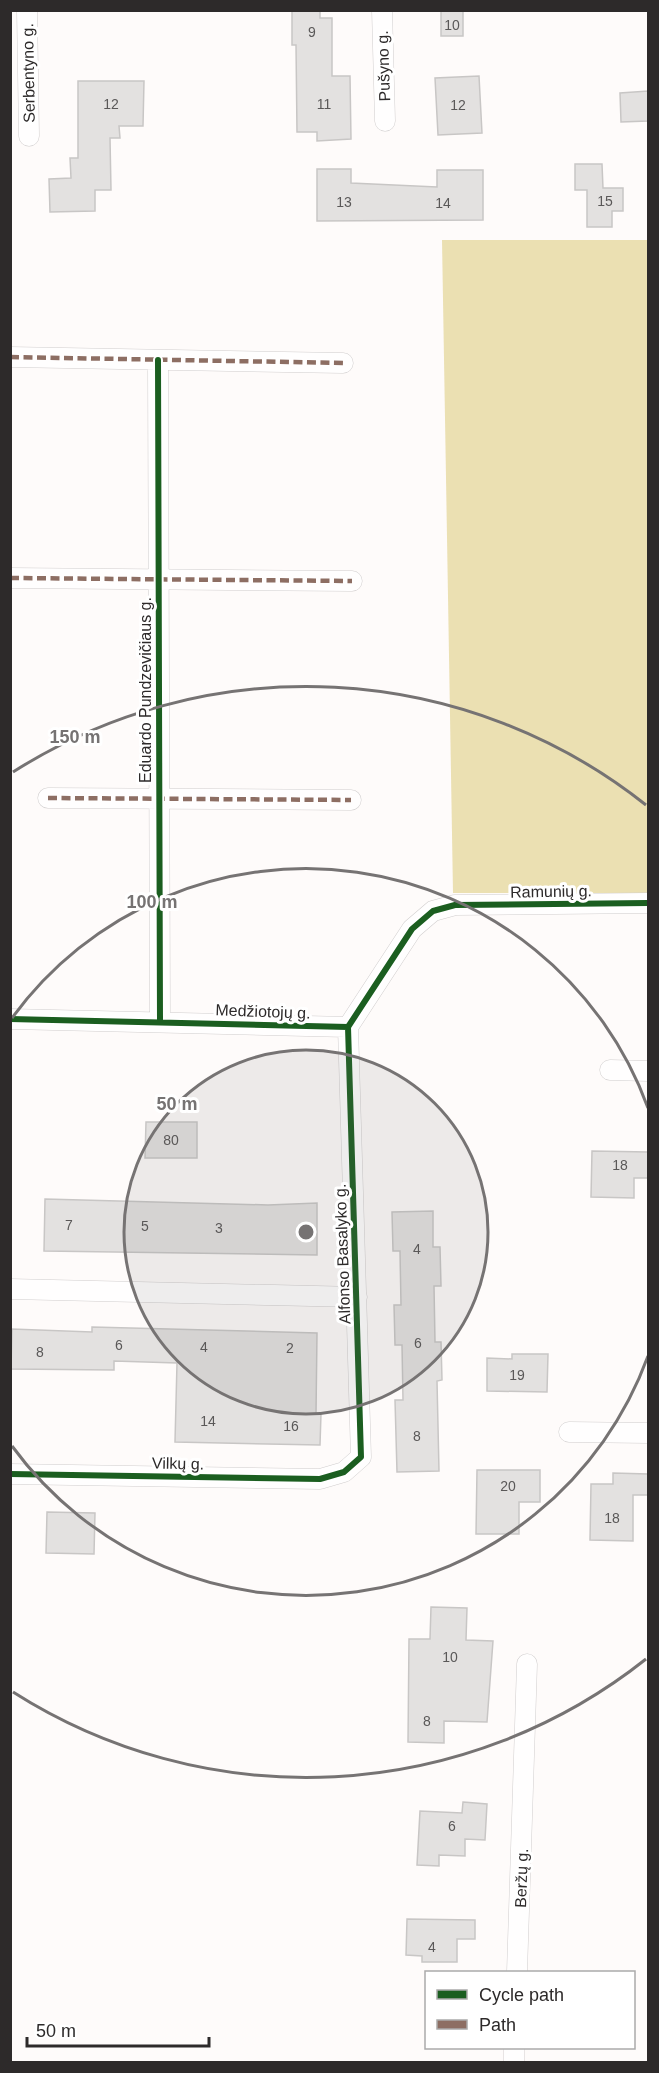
<svg xmlns="http://www.w3.org/2000/svg" width="659" height="2073" font-family="Arial,sans-serif">
  <style>
    .green { fill: #ebe0b2 }
    .building { fill: #e3e1e0; stroke: #c8c6c5; stroke-width: 1.5 }
    .lines { fill: none; stroke-linecap: round; stroke-linejoin: round }
    .street-casing { stroke: #d1cece; stroke-width: 21 }
    .street { stroke: #fffefe; stroke-width: 20 }
    .quiet { stroke: #8d6e63; stroke-width: 4.5; stroke-dasharray: 9 4.5; stroke-linecap: butt }
    .cycleway-casing { stroke: #fff; stroke-width: 10 }
    .cycleway { stroke: #1b5e20; stroke-width: 6 }
    .ring { fill: none; stroke: #767373; stroke-width: 3 }
    .labels { text-anchor: middle; stroke-width: 6; stroke-linejoin: round; paint-order: stroke }
    .number-label { font-size: 14px; fill: #5a5858 }
    .street-label { font-size: 16px; fill: #2d2a2a; stroke: #fff }
    .centre { fill: #767373; stroke: #fff; stroke-width: 3 }
    .ring-label { font-size: 18px; text-anchor: middle; font-weight: bold; fill: #767373; stroke: #fff; stroke-width: 6; stroke-linejoin: round; paint-order: stroke }
  </style>
  <rect width="100%" height="100%" fill="#fefbfa"/>
  <path class="green" d="M 442,240 L 648,240 L 648,893 L 453,893 Z"/>
  <path class="building" d="M 292,10 L 320,10 L 320,18 L 332,18 L 332,76 L 350,76 L 351,139 L 317,141 L 317,132 L 297,132 L 296,45 L 292,45 Z
    M 441,10 L 463,10 L 463,36 L 441,36 Z
    M 479,76 L 482,133 L 438,135 L 435,78 Z
    M 78,81 L 144,81 L 143,126 L 119,126 L 120,138 L 110,138 L 111,190 L 95,190 L 95,211 L 50,212 L 49,179 L 71,178 L 70,158 L 78,158 Z
    M 648,91 L 648,121 L 621,122 L 620,93 Z
    M 575,164 L 602,164 L 603,188 L 623,188 L 623,211 L 612,211 L 612,227 L 587,227 L 587,190 L 575,190 Z
    M 317,169 L 351,169 L 351,183 L 437,187 L 437,170 L 483,170 L 483,220 L 317,221 Z
    M 146,1122 L 197,1122 L 197,1158 L 145,1158 Z
    M 592,1151 L 648,1152 L 648,1178 L 634,1178 L 634,1198 L 591,1197 Z
    M 45,1199 L 268,1205 L 317,1203 L 317,1255 L 44,1251 Z
    M 433,1211 L 433,1247 L 440,1247 L 441,1286 L 434,1286 L 435,1342 L 441,1342 L 442,1380 L 437,1381 L 439,1471 L 397,1472 L 395,1400 L 403,1400 L 402,1345 L 395,1345 L 394,1305 L 401,1305 L 400,1251 L 393,1251 L 392,1212 Z
    M 92,1327 L 317,1333 L 316,1414 L 321,1414 L 320,1445 L 175,1442 L 177,1363 L 114,1361 L 114,1370 L 11,1369 L 12,1329 L 92,1332 Z
    M 512,1354 L 548,1354 L 547,1392 L 487,1391 L 487,1358 L 512,1359 Z
    M 477,1470 L 540,1470 L 540,1502 L 519,1502 L 519,1534 L 476,1534 Z
    M 613,1473 L 648,1474 L 648,1495 L 633,1495 L 633,1541 L 590,1540 L 591,1484 L 613,1484 Z
    M 47,1512 L 95,1513 L 94,1554 L 46,1553 Z
    M 431,1607 L 467,1608 L 466,1640 L 493,1641 L 487,1722 L 444,1721 L 444,1743 L 408,1742 L 409,1639 L 430,1639 Z
    M 463,1802 L 487,1804 L 485,1840 L 465,1839 L 465,1856 L 439,1855 L 439,1866 L 417,1865 L 420,1811 L 462,1813 Z
    M 407,1919 L 475,1920 L 475,1939 L 457,1939 L 457,1962 L 422,1962 L 422,1956 L 406,1955 Z"/>
  <g class="lines">
    <g class="street-casing">
      <path id="street" d="M 27,10 L 29,136
        M 382,10 L 385,121
        M 10,357 L 343,363
        M 158,360 L 160,1021
        M 10,578 L 352,581
        M 48,798 L 351,800
        M 10,1019 L 348,1027 L 412,929 L 433,911 L 455,905 L 648,903
        M 610,1070 L 648,1071
        M 10,1289 L 357,1297
        M 569,1432 L 648,1433
        M 10,1474 L 320,1479 L 344,1472 L 361,1457 L 348,1027
        M 517,1972 L 527,1664
        M 514,2062 L 514,2048"/>
    </g>
    <use href="#street" class="street"/>
    <path class="quiet" d="M 10,357 L 343,363
      M 10,578 L 352,581
      M 48,798 L 351,800"/>
    <g class="cycleway-casing">
      <path id="cycleway" d="M 158,360 L 160,1021
        M 10,1019 L 348,1027 L 412,929 L 433,911 L 455,905 L 648,903
        M 10,1474 L 320,1479 L 344,1472 L 361,1457 L 348,1027"/>
    </g>
    <use href="#cycleway" class="cycleway"/>
  </g>
  <circle cx="306" cy="1232" r="182" fill="#767373" fill-opacity=".12"/>
  <g class="ring">
    <circle cx="306" cy="1232" r="182"/>
    <path d="M648 1356A364 364 0 0 1 12 1446M12 1018A364 364 0 0 1 648 1108"/>
    <path d="M646 1659A546 546 0 0 1 13 1692M13 772A546 546 0 0 1 646 805"/>
  </g>
  <g class="labels">
    <g class="number-label">
      <text x="452" y="30">10</text>
      <text x="312" y="37">9</text>
      <text x="111" y="109">12</text>
      <text x="324" y="109">11</text>
      <text x="458" y="110">12</text>
      <text x="605" y="206">15</text>
      <text x="344" y="207">13</text>
      <text x="443" y="208">14</text>
      <text x="171" y="1145">80</text>
      <text x="620" y="1170">18</text>
      <text x="69" y="1230">7</text>
      <text x="145" y="1231">5</text>
      <text x="219" y="1233">3</text>
      <text x="417" y="1254">4</text>
      <text x="418" y="1348">6</text>
      <text x="119" y="1350">6</text>
      <text x="204" y="1352">4</text>
      <text x="290" y="1353">2</text>
      <text x="40" y="1357">8</text>
      <text x="517" y="1380">19</text>
      <text x="208" y="1426">14</text>
      <text x="291" y="1431">16</text>
      <text x="417" y="1441">8</text>
      <text x="508" y="1491">20</text>
      <text x="612" y="1523">18</text>
      <text x="450" y="1662">10</text>
      <text x="427" y="1726">8</text>
      <text x="452" y="1831">6</text>
      <text x="432" y="1952">4</text>
    </g>
    <g class="street-label">
      <text transform="translate(383 66) rotate(-92)" y="6">Pušyno g.</text>
      <text transform="translate(28 73) rotate(-91)" y="6">Serbentyno g.</text>
      <text transform="translate(145 690) rotate(-90)" y="6">Eduardo Pundzevičiaus g.</text>
      <text transform="translate(551 891) rotate(-1)" y="6">Ramunių g.</text>
      <text transform="translate(263 1011) rotate(2)" y="6">Medžiotojų g.</text>
      <text transform="translate(342 1254) rotate(-92)" y="6">Alfonso Basalyko g.</text>
      <text transform="translate(178 1463) rotate(1)" y="6">Vilkų g.</text>
      <text transform="translate(521 1878) rotate(-88)" y="6">Beržų g.</text>
    </g>
  </g>
  <circle cx="306" cy="1232" r="9" class="centre"/>
  <g class="ring-label">
    <text x="75" y="743">150 m</text>
    <text x="152" y="908">100 m</text>
    <text x="177" y="1110">50 m</text>
  </g>
  <rect width="659" height="2073" fill="none" stroke="#2d2a2a" stroke-width="24"/>
  <rect x="425" y="1971" width="210" height="78" fill="#ffffff" stroke="#abaaaa" stroke-width="1.5"/>
  <rect x="437" y="1990" width="30" height="9" fill="#1b5e20" stroke="#abaaaa" stroke-width="1.5"/>
  <text x="479" y="2001" font-size="18" fill="#2d2a2a">Cycle path</text>
  <rect x="437" y="2020" width="30" height="9" fill="#8d6e63" stroke="#abaaaa" stroke-width="1.5"/>
  <text x="479" y="2031" font-size="18" fill="#2d2a2a">Path</text>
  <path d="M27 2037v9h182v-9" fill="none" stroke="#2d2a2a" stroke-width="3"/>
  <text x="36" y="2037" font-size="18" fill="#2d2a2a" stroke="#ffffff" stroke-width="4.5" paint-order="stroke">50 m</text>
</svg>
